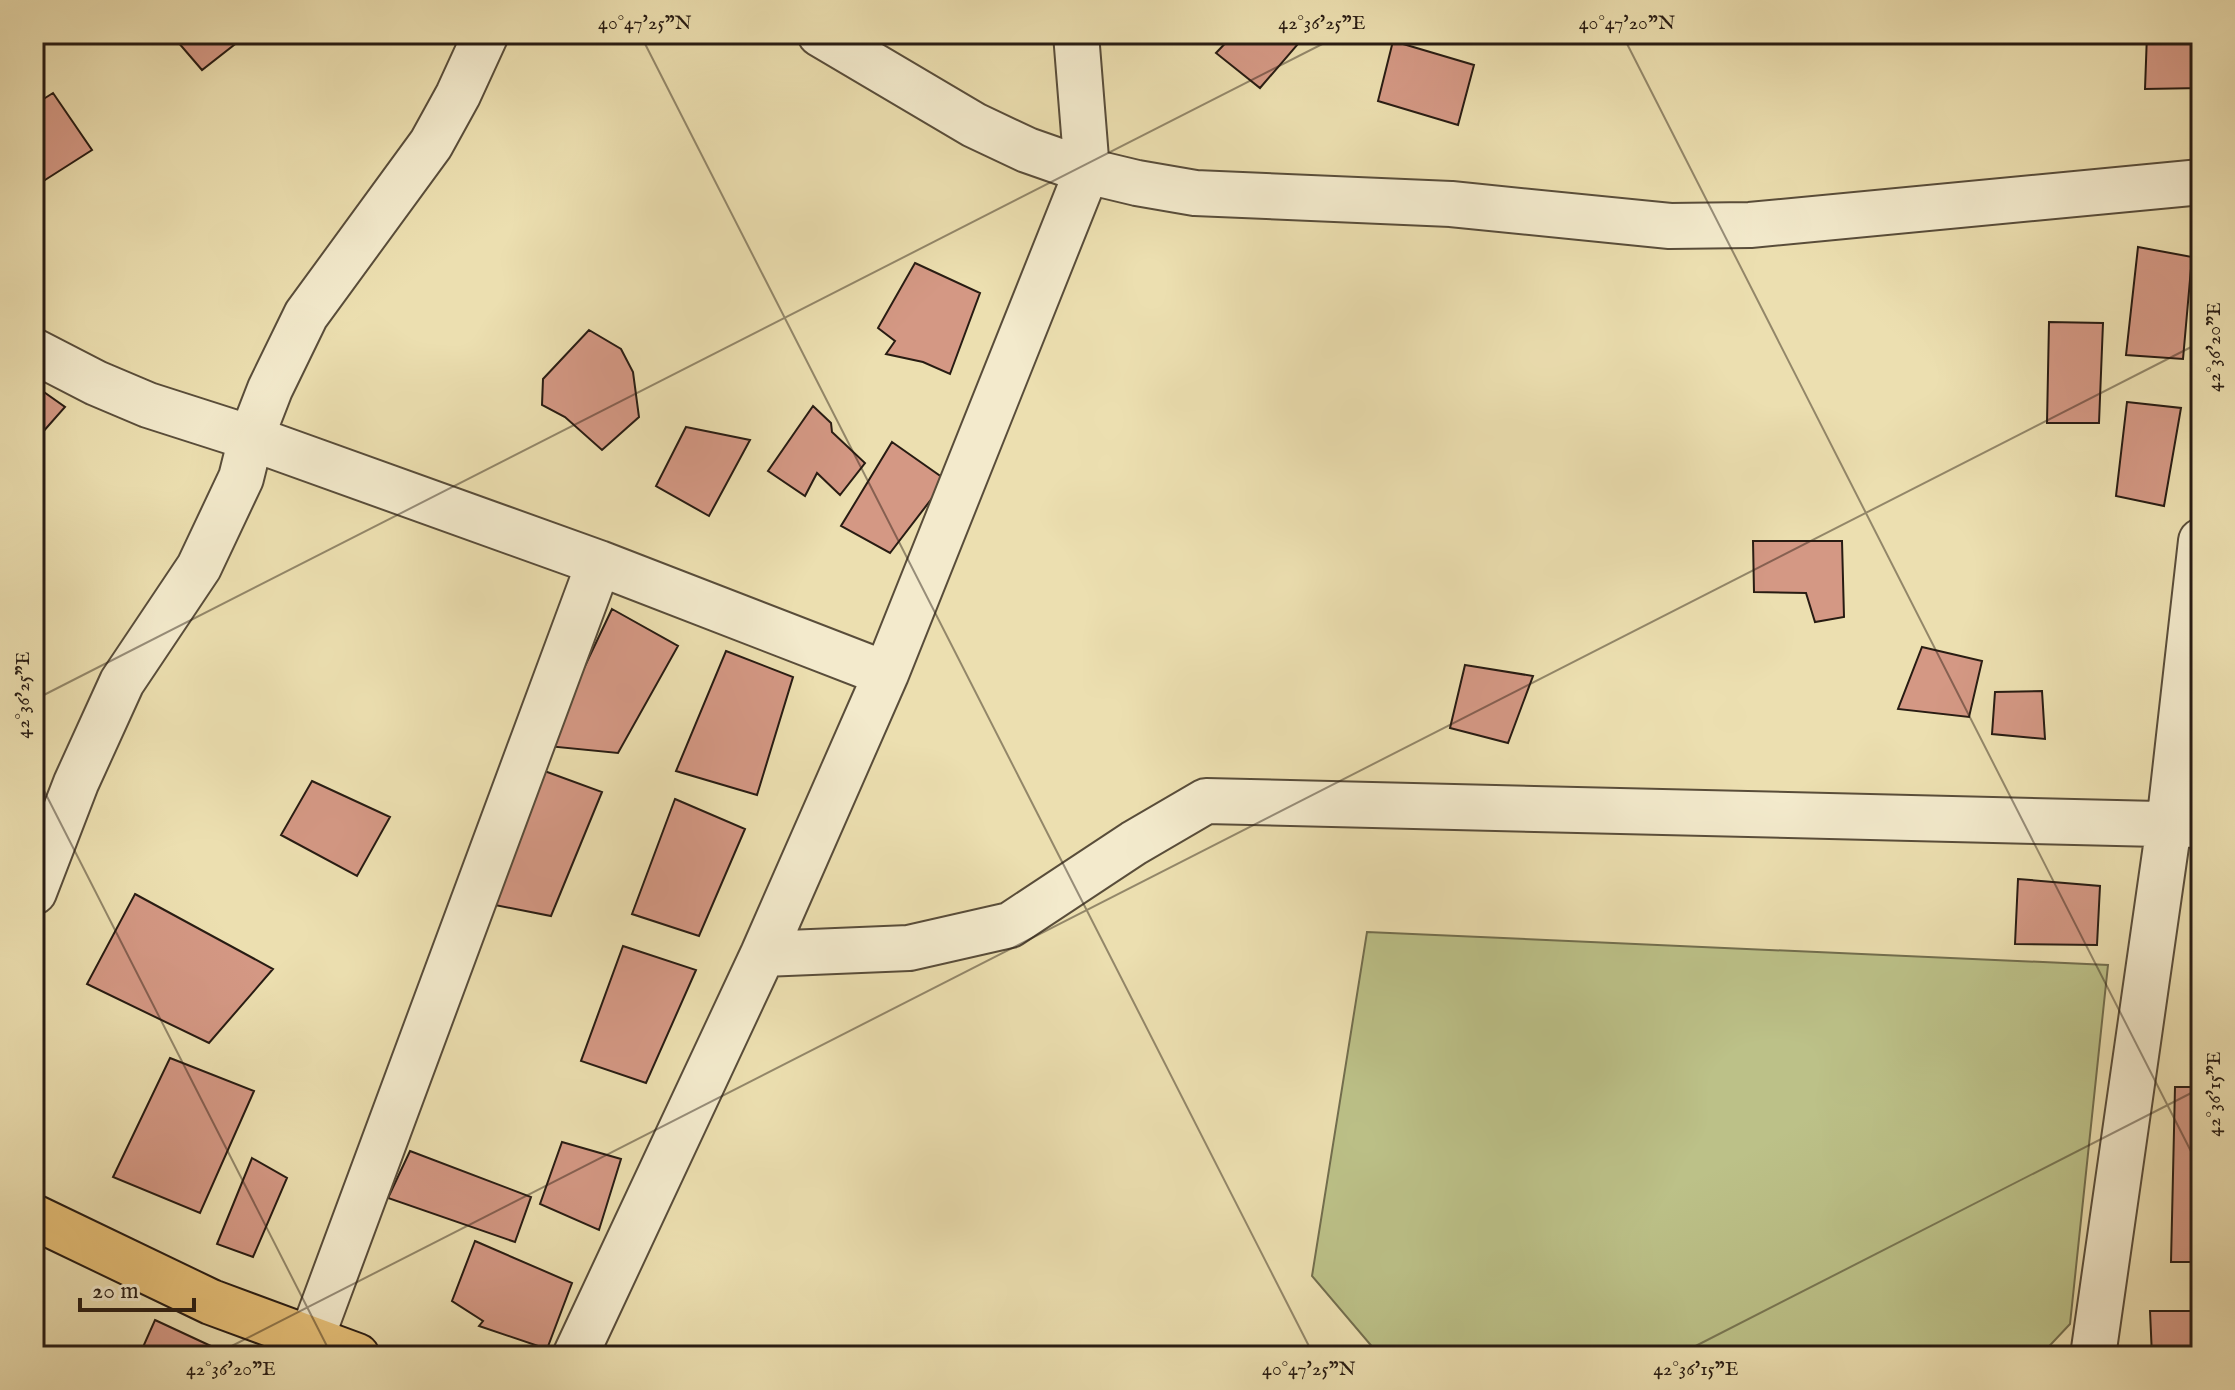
<svg xmlns="http://www.w3.org/2000/svg" width="2235" height="1390" font-family="'IM FELL English',serif">
  <style>
    .green { fill: #bcc188; stroke: #726e4e; stroke-width: 2 }
    .building { fill: #d49884; stroke: #281c13; stroke-width: 2 }
    .lines { fill: none; stroke-linecap: round; stroke-linejoin: round }
    .minor-casing { stroke: #594d3a; stroke-width: 48 }
    .major-casing { stroke: #281c13; stroke-width: 48 }
    .minor { stroke: #f3eacc; stroke-width: 44 }
    .major { stroke: #e6c078; stroke-width: 44 }
    .ticks { fill: none; stroke: #281c13; stroke-width: 2; stroke-opacity: 0.45 }
    .neatline { fill: none; stroke: #281c13; stroke-width: 3 }
    .ticks-label { font-size: 20px; text-anchor: middle; fill: #281c13 }
  </style>
  <rect width="100%" height="100%" fill="#ecdfb0"/>
  <filter id="stains"><feTurbulence type="fractalNoise" baseFrequency=".0025" numOctaves="4"/><feColorMatrix values="0 0 0 0 .2 0 0 0 0 .09 0 0 0 0 .02 0 0 0 .5 -.17"/></filter>
  <radialGradient id="worn" r=".72"><stop offset=".6" stop-color="#630" stop-opacity="0"/><stop offset="1" stop-color="#630" stop-opacity=".3"/></radialGradient>
  <path class="green" d="M 1367,932 L 2108,965 L 2070,1324 L 2040,1356 L 1380,1356 L 1312,1276 Z"/>
  <path class="building" d="M 171,34 L 248,34 L 202,70 Z
    M 1234,34 L 1300,34 L 1304,37 L 1260,88 L 1216,53 Z
    M 2147,34 L 2201,34 L 2201,88 L 2145,89 Z
    M 1393,41 L 1474,65 L 1458,125 L 1378,101 Z
    M 53,93 L 92,150 L 34,187 L 34,105 Z
    M 2138,247 L 2192,257 L 2183,359 L 2126,355 Z
    M 915,263 L 980,293 L 950,374 L 923,362 L 886,354 L 895,341 L 878,328 Z
    M 2049,322 L 2103,323 L 2099,423 L 2047,423 Z
    M 589,330 L 621,349 L 633,372 L 639,417 L 602,450 L 565,417 L 542,405 L 543,379 Z
    M 34,385 L 65,407 L 34,442 Z
    M 2127,402 L 2181,408 L 2164,506 L 2116,496 Z
    M 813,406 L 831,423 L 832,432 L 865,463 L 840,495 L 817,473 L 805,496 L 768,471 Z
    M 686,427 L 750,440 L 709,516 L 656,486 Z
    M 892,442 L 946,480 L 890,553 L 841,526 Z
    M 1753,541 L 1842,541 L 1844,617 L 1815,622 L 1806,593 L 1754,592 Z
    M 612,609 L 678,646 L 618,753 L 547,746 Z
    M 1922,647 L 1982,661 L 1969,717 L 1898,709 Z
    M 726,651 L 793,677 L 757,795 L 676,771 Z
    M 1465,665 L 1533,676 L 1508,743 L 1450,728 Z
    M 2042,691 L 2045,739 L 1992,734 L 1995,692 Z
    M 539,769 L 602,792 L 551,916 L 485,903 Z
    M 312,781 L 390,817 L 357,876 L 281,835 Z
    M 675,799 L 745,829 L 699,936 L 632,914 Z
    M 2018,879 L 2100,886 L 2097,945 L 2015,944 Z
    M 135,894 L 273,969 L 209,1043 L 87,984 Z
    M 623,946 L 696,970 L 646,1083 L 581,1061 Z
    M 170,1058 L 254,1091 L 200,1213 L 113,1177 Z
    M 2175,1087 L 2201,1087 L 2201,1262 L 2171,1262 Z
    M 562,1142 L 621,1159 L 599,1230 L 540,1204 Z
    M 410,1151 L 531,1197 L 515,1242 L 388,1198 Z
    M 252,1158 L 287,1178 L 253,1257 L 217,1244 Z
    M 475,1241 L 572,1283 L 547,1349 L 479,1326 L 483,1321 L 452,1301 Z
    M 2150,1311 L 2201,1311 L 2201,1356 L 2152,1356 Z
    M 155,1320 L 226,1353 L 224,1356 L 139,1356 Z"/>
  <g class="lines">
    <g class="minor-casing">
      <path id="minor" d="M 820,34 L 974,125 L 1027,150 L 1087,171 L 1137,183 L 1195,193 L 1451,204 L 1670,226 L 1750,225 L 2201,182
        M 34,351 L 96,383 L 148,405 L 251,438 L 599,563 L 886,674
        M 34,892 L 76,783 L 122,682 L 199,567 L 241,478 L 251,438 L 270,389 L 306,315 L 431,144 L 458,95 L 486,34
        M 763,954 L 909,948 L 1010,925 L 1134,843 L 1206,801 L 2201,825
        M 311,1339 L 599,563
        M 575,1356 L 763,954 L 886,674 L 1087,171 L 1076,34
        M 2093,1356 L 2169,825 L 2201,541"/>
    </g>
    <g class="major-casing">
      <path id="major" d="M 34,1217 L 211,1302 L 357,1356"/>
    </g>
    <use href="#minor" class="minor"/>
    <use href="#major" class="major"/>
  </g>
  <path class="ticks" d="M 640,34 L 1314,1356M 1622,34 L 2201,1171M 34,700 L 1342,34M 34,771 L 332,1356M 212,1356 L 2201,342M 1676,1356 L 2201,1088"/>
  <rect width="2235" height="1390" fill="none" stroke="#ecdfb0" stroke-width="88"/>
  <path d="M80 1298v12h114v-12" fill="none" stroke="#281c13" stroke-width="4"/>
  <text x="92" y="1298" font-size="24" fill="#281c13" stroke="#f3eacc" stroke-width="6" paint-order="stroke">20 m</text>
  <rect x="44" y="44" width="2147" height="1302" class="neatline"/>
  <g class="ticks-label">
    <text x="645" y="29">40°47'25"N</text>
    <text x="1322" y="29">42°36'25"E</text>
    <text x="1627" y="29">40°47'20"N</text>
    <text transform="translate(2213 347) rotate(-90)" y="7">42°36'20"E</text>
    <text transform="translate(22 695) rotate(-90)" y="7">42°36'25"E</text>
    <text transform="translate(2213 1094) rotate(-90)" y="7">42°36'15"E</text>
    <text x="231" y="1375">42°36'20"E</text>
    <text x="1309" y="1375">40°47'25"N</text>
    <text x="1696" y="1375">42°36'15"E</text>
  </g>
  <rect width="100%" height="100%" filter="url(#stains)"/>
  <rect width="100%" height="100%" fill="url(#worn)"/>
</svg>
